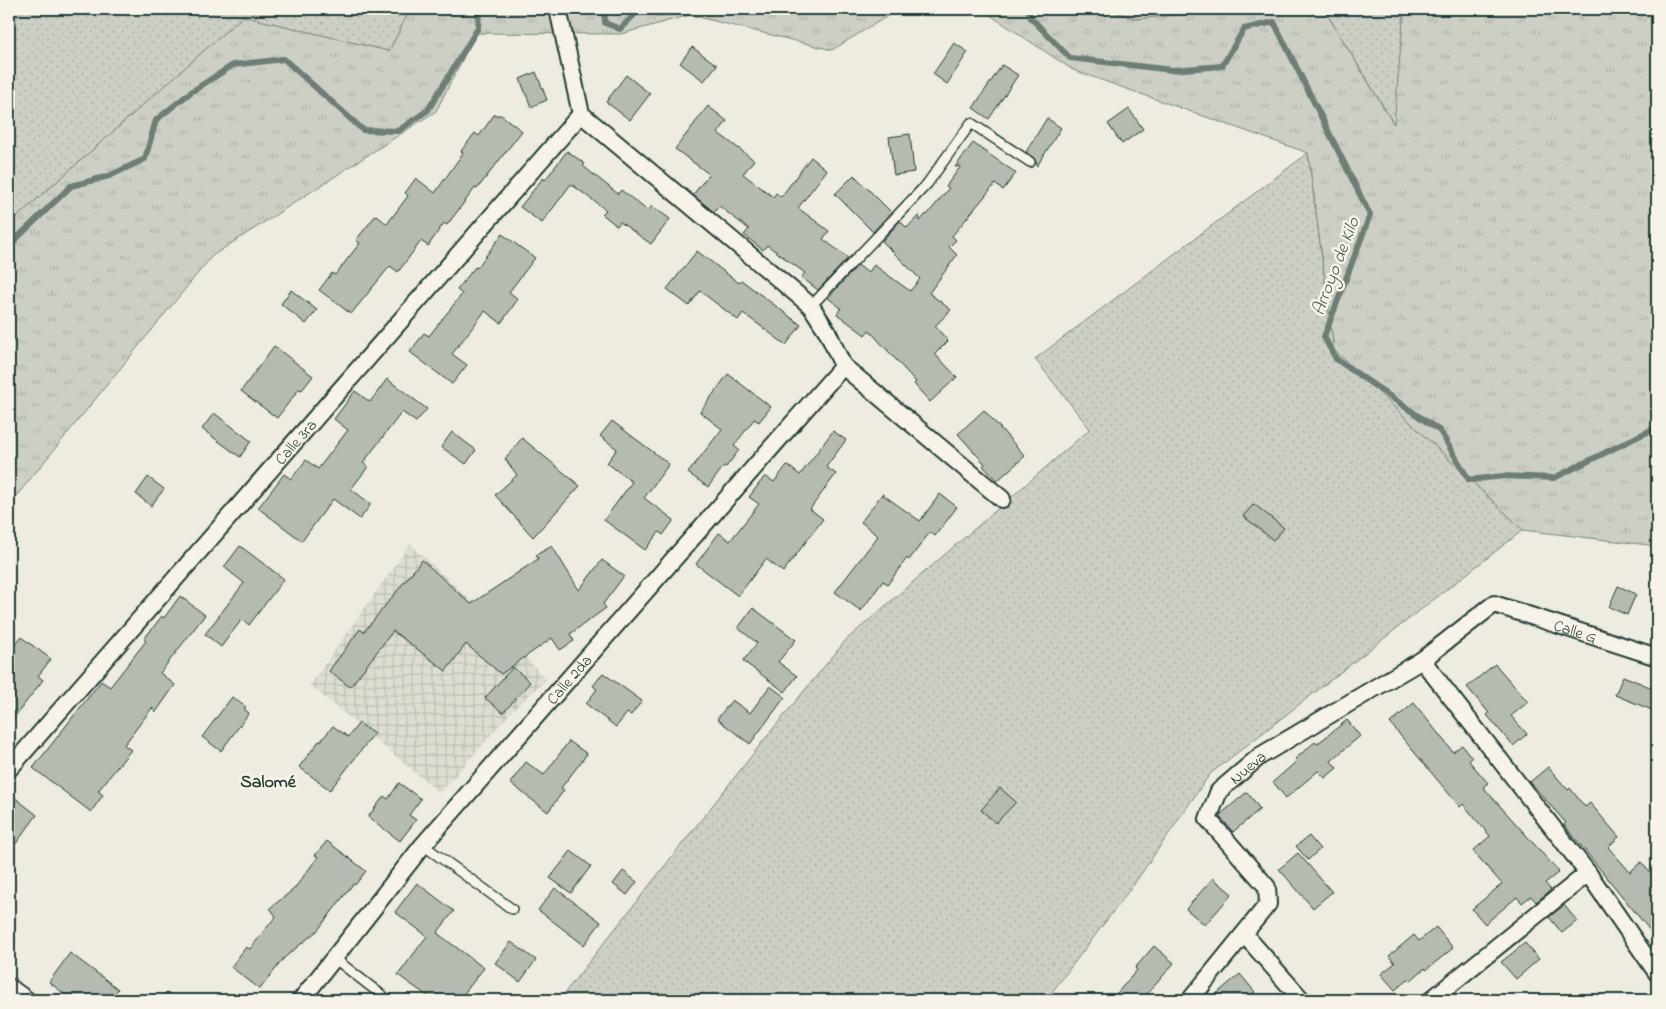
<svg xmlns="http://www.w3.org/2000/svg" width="1666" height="1009" font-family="'Indie Flower',sans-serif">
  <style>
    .industrial { fill: url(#industrial-grid) }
    .grass { fill: url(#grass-tufts); stroke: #76867c }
    .park { fill: url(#park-dots); stroke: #76867c }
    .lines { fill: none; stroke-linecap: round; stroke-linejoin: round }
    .stream { stroke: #6c7e74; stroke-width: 6 }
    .building { fill: #b5bbb0; stroke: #1f3d34 }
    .lane-casing { stroke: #1f3d34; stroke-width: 12 }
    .street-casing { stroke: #1f3d34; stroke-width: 20 }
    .lane { stroke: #f7f3e8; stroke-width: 9 }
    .street { stroke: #f7f3e8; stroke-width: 16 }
    .labels { text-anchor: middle; stroke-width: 5; stroke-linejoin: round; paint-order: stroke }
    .street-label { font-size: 16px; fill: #1f3d34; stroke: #f7f3e8 }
    .water-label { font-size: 18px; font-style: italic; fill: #3f584f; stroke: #f7f3e8 }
    .neighbourhood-label { font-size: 18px; font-weight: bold; fill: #1f3d34; stroke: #f7f3e8 }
  </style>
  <defs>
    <pattern id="industrial-grid" width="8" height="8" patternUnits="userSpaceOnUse" patternTransform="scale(1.25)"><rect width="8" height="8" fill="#ddddd2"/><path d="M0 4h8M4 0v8" fill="none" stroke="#bdbfb5"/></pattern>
    <pattern id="grass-tufts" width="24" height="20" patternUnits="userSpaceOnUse" patternTransform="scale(1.25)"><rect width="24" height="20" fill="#cccfc4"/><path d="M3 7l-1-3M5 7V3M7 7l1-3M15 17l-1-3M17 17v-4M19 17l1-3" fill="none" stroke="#afb3a9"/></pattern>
    <pattern id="park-dots" width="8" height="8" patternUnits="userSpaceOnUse" patternTransform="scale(1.25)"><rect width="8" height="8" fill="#cccfc4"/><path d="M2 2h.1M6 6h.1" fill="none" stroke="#afb3a9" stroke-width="1.8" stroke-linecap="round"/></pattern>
  </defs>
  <rect width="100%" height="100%" fill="#eeece1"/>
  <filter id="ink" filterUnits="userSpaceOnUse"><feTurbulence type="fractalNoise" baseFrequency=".02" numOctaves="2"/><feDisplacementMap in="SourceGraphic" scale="10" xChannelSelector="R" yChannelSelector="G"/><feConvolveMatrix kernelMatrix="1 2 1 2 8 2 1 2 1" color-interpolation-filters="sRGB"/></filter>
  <g filter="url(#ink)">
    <path class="industrial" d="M 410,544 L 498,626 L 546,680 L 513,710 L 440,793 L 310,685 Z"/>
    <path class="grass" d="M 410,9 L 899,9 L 832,50 L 690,15 L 621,34 L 476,33 L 436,111 L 212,256 L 9,505 L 9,224 L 243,16 L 389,51 Z
      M 981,9 L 1104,9 L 1137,19 L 1229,9 L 1324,9 L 1393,123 L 1404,9 L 1657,9 L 1657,546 L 1523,530 L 1334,350 L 1308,153 L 1073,70 Z"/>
    <path class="park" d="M 9,9 L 410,9 L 389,51 L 243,16 L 9,224 Z
      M 1104,9 L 1229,9 L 1137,19 Z
      M 1324,9 L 1404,9 L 1394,124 Z
      M 1308,153 L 1334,350 L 1523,530 L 1210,774 L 1134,884 L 1046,1000 L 559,1000 L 768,735 L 846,640 L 1090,429 L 1035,359 Z"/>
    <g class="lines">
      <path class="stream" d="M 604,9 L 605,23 L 620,29 L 640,9
        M 653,9 L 656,13 L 679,12 L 679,9
        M 1028,9 L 1031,18 L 1070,58 L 1172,70 L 1222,66 L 1244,29 L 1274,22 L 1370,215 L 1324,337 L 1336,359 L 1440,431 L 1469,480 L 1503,476 L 1554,478 L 1657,427
        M 9,249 L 16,239 L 71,186 L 109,176 L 145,159 L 156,120 L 191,92 L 233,65 L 284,59 L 363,130 L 398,131 L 428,110 L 478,28 L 479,9"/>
    </g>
    <path class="building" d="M 954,43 L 968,52 L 947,84 L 933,74 Z
      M 692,47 L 717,65 L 704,81 L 680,63 Z
      M 1002,65 L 1018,75 L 989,119 L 973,108 Z
      M 536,72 L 547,100 L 531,107 L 520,79 Z
      M 626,75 L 650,94 L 630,120 L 606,102 Z
      M 708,106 L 727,121 L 718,133 L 754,160 L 743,174 L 773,197 L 776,193 L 781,197 L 811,157 L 827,170 L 798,208 L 829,231 L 823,239 L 848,258 L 818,290 L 801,277 L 805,273 L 767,245 L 763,250 L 744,235 L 749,229 L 719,206 L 714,212 L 693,195 L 709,174 L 675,149 Z
      M 1129,109 L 1143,129 L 1122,144 L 1108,124 Z
      M 494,115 L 501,115 L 522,131 L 477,189 L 475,188 L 447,225 L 444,223 L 428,246 L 421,241 L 398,272 L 390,266 L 351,314 L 319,290 L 332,273 L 335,275 L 360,243 L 356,240 L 376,215 L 387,224 L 408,196 L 405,193 L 416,178 L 435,193 L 463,153 L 461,151 L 475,133 L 479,136 Z
      M 1047,118 L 1061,128 L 1037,166 L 1035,159 L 1026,152 Z
      M 910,134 L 914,172 L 894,175 L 889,137 Z
      M 973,143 L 1016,173 L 1003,190 L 995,184 L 952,236 L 956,240 L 949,247 L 957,255 L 929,293 L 951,310 L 935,326 L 948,341 L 935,354 L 957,377 L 930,402 L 914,384 L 916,382 L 869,330 L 865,335 L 837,314 L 841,308 L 828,298 L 858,265 L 868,273 L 874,265 L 910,291 L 920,279 L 882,241 L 900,221 L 907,228 L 919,215 L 920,221 L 926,214 L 927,215 L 949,188 L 946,186 L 961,166 L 955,167 Z
      M 567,151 L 585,164 L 583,166 L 618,194 L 621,190 L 648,211 L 652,206 L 670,219 L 651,244 L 620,222 L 617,226 L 602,214 L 606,210 L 571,184 L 542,223 L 520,207 L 543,178 L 545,180 Z
      M 854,175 L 891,212 L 873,232 L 835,194 Z
      M 502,234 L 535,258 L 509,292 L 518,299 L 501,323 L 485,311 L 452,354 L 467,365 L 452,384 L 410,352 L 424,333 L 429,336 L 462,294 L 457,290 L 475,267 L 477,268 Z
      M 697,251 L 739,283 L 741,280 L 801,325 L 786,345 L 743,313 L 738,320 L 700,291 L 689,306 L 667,289 Z
      M 291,290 L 317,310 L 306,324 L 281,304 Z
      M 274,346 L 313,376 L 302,390 L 299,389 L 277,418 L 241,391 Z
      M 728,374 L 771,407 L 759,422 L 754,419 L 734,446 L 739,450 L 726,467 L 724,466 L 708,487 L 688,473 L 722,429 L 700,412 Z
      M 387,379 L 427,409 L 416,422 L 402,412 L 363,463 L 368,467 L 351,489 L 371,504 L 360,519 L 333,499 L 302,541 L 258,508 L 284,474 L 291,479 L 306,460 L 318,469 L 348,430 L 334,419 L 355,391 L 370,402 Z
      M 984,410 L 1025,456 L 997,481 L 983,466 L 985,464 L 958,434 Z
      M 214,413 L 251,441 L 240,457 L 202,429 Z
      M 612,421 L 669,464 L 644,498 L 674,520 L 663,535 L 659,532 L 645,550 L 604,520 L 632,482 L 607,463 L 617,449 L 600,436 Z
      M 833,431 L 846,440 L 826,467 L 836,474 L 810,509 L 823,519 L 783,572 L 766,559 L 738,596 L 696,564 L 719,533 L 730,541 L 759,504 L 749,497 L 765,476 L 774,482 L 787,465 L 800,475 Z
      M 452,432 L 476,450 L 466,464 L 441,447 Z
      M 522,438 L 580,486 L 533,537 L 495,495 L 517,475 L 505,459 Z
      M 148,477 L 164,489 L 151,506 L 136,494 Z
      M 882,494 L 920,521 L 940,494 L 957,507 L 935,536 L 930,532 L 909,560 L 907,558 L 888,584 L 883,581 L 861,611 L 835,592 L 878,536 L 861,522 Z
      M 1254,504 L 1284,528 L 1273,540 L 1243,516 Z
      M 240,546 L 284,579 L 249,625 L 242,619 L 221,647 L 205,634 L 244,583 L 224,567 Z
      M 552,546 L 579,590 L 602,560 L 624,576 L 603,604 L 606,608 L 570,634 L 574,641 L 560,650 L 552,638 L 501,674 L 466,644 L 446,671 L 393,631 L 350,687 L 329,671 L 360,629 L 364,632 L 422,560 L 471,604 L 538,559 L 536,555 Z
      M 1618,586 L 1636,594 L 1627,615 L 1609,607 Z
      M 180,596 L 205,615 L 160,673 L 175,685 L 156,712 L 152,708 L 124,745 L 131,750 L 98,791 L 103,795 L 91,812 L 33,768 L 101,681 L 110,687 L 146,641 L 144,639 L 162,616 L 164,618 Z
      M 753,608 L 796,640 L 778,662 L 797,676 L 785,692 L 743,661 L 757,643 L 738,628 Z
      M 21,637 L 51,659 L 38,676 L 43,680 L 9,724 L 9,653 Z
      M 1495,664 L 1528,702 L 1511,716 L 1527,734 L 1513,746 L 1487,715 L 1489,713 L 1467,687 Z
      M 513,667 L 530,682 L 503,713 L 485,698 Z
      M 603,673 L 642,701 L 631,715 L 627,713 L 616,727 L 586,704 L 597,689 L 593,686 Z
      M 1623,676 L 1657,690 L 1657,712 L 1615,695 Z
      M 770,686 L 785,697 L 750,744 L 717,719 L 732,700 L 750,713 Z
      M 232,697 L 246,707 L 244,709 L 249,713 L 221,751 L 202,737 Z
      M 1414,703 L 1453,752 L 1462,745 L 1472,758 L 1469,761 L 1488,783 L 1483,787 L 1559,872 L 1545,883 L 1551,890 L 1536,902 L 1531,896 L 1522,903 L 1517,897 L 1485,924 L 1472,909 L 1502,884 L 1473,851 L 1490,836 L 1463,804 L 1460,807 L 1390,723 Z
      M 1347,720 L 1360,736 L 1331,761 L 1337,768 L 1325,778 L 1318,771 L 1286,798 L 1273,782 L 1297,761 L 1295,759 L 1315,742 L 1317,744 Z
      M 359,723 L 374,734 L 330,790 L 299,767 L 319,741 L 320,742 L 333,726 L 348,737 Z
      M 569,741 L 587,754 L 561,788 L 564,790 L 548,812 L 510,783 L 526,762 L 544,775 Z
      M 1548,767 L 1568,790 L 1570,788 L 1585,807 L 1590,803 L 1619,837 L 1608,847 L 1630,872 L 1641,862 L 1657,881 L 1657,939 L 1582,847 L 1564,825 L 1566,823 L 1530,782 Z
      M 399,783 L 421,799 L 409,815 L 416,820 L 400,841 L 368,817 L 384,796 L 388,799 Z
      M 1000,788 L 1016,802 L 996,823 L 981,810 Z
      M 1247,792 L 1260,809 L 1233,832 L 1220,817 L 1221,814 Z
      M 9,793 L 37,815 L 9,853 Z
      M 1309,836 L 1320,849 L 1308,860 L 1296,846 Z
      M 327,841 L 366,871 L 355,885 L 353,884 L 318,930 L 284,958 L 260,989 L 231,967 L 246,947 L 250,949 L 276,916 L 270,908 L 294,889 L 318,857 L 315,855 Z
      M 571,851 L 591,866 L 571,893 L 550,878 Z
      M 1298,853 L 1332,892 L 1313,908 L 1279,869 Z
      M 623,871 L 637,882 L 627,895 L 613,884 Z
      M 1213,878 L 1232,894 L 1205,925 L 1186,909 Z
      M 417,883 L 454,911 L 437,933 L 484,968 L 459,1000 L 433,1000 L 398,975 L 427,936 L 395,912 Z
      M 555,888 L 601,922 L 584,945 L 538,910 Z
      M 1564,905 L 1577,921 L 1562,933 L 1549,917 Z
      M 1436,927 L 1453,948 L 1426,970 L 1425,968 L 1410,981 L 1408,979 L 1395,990 L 1381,974 L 1395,963 L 1389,956 L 1414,935 L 1419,941 Z
      M 511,942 L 536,960 L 520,982 L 495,963 Z
      M 1525,943 L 1539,959 L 1516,979 L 1501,962 Z
      M 1154,946 L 1174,963 L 1142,1000 L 1111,1000 L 1137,970 L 1135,968 Z
      M 70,953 L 118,989 L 110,1000 L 72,1000 L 49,982 Z
      M 1240,974 L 1255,992 L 1246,1000 L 1209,1000 Z"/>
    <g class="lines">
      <g class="lane-casing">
        <path id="lane" d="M 811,306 L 927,184 L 971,123 L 1030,162
          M 423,845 L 512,909
          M 334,958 L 388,1000"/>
      </g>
      <g class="street-casing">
        <g id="street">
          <path d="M 558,9 L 581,114 L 811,306 L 827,331 L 843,366 L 1002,499"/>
          <path d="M 1422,660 L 1588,873 L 1657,973"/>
          <path id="s1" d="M 9,769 L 581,114"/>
          <path d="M 1244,934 L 1302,1000"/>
          <path d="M 9,987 L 27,1000"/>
          <path id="s2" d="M 301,1000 L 423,845 L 843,366"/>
          <path id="s3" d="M 1190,1000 L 1268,904 L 1267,887 L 1208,819 L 1219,791 L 1260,756 L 1422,660 L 1494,604 L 1657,657"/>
          <path d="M 1431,1000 L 1588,873"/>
        </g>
      </g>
      <use href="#lane" class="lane"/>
      <use href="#street" class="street"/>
    </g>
  </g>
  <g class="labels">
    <g class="street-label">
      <text dy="6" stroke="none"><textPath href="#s1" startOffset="435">Calle 3ra</textPath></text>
      <text dy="6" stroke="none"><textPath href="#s3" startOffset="680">Calle G</textPath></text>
      <text dy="6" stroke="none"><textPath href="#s2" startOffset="418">Calle 2da</textPath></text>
      <text dy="6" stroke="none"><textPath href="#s3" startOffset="298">Nueva</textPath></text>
    </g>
    <g class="water-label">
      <text transform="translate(1335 266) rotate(-69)" y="6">Arroyo de Kilo</text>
    </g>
    <g class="neighbourhood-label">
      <text x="268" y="787">Salomé</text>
    </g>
  </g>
  <rect width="1666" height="1009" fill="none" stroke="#f7f3e8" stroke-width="30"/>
  <rect x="15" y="15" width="1636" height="979" fill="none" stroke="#1f3d34" stroke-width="2" filter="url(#ink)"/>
</svg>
